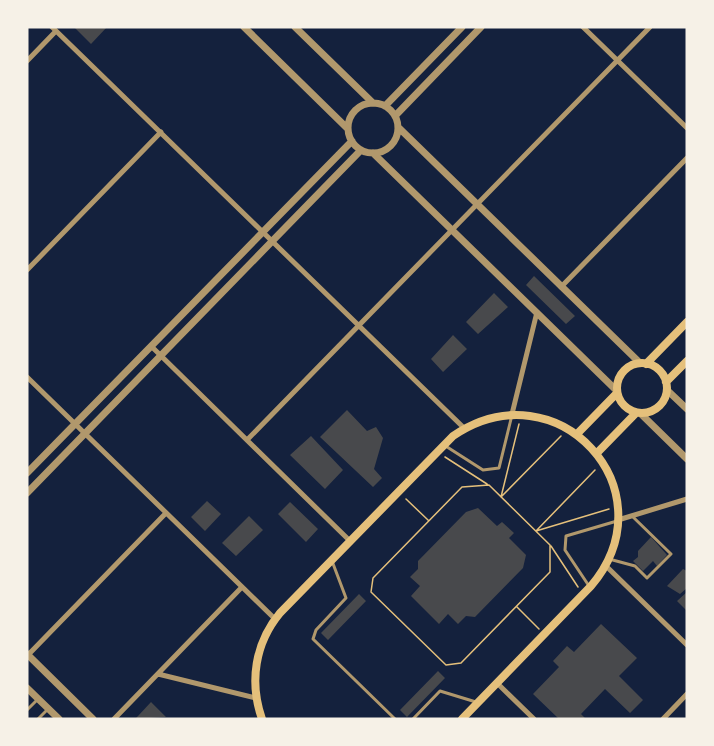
<svg xmlns="http://www.w3.org/2000/svg" width="714" height="746" font-family="'Zilla Slab',serif">
  <style>
    .building { fill: #48494c }
    .lines { fill: none; stroke-linecap: round; stroke-linejoin: round }
    .path { stroke: #e5c07b; stroke-width: 1.5 }
    .service { stroke: #b1986c; stroke-width: 3 }
    .minor { stroke: #b1986c; stroke-width: 5 }
    .tertiary { stroke: #b1986c; stroke-width: 7 }
    .secondary { stroke: #e5c07b; stroke-width: 8 }
  </style>
  <rect width="100%" height="100%" fill="#14213d"/>
  <path class="building" d="M 74,27 L 107,27 L 91,44 Z
    M 534,276 L 575,316 L 566,324 L 526,285 Z
    M 494,293 L 508,307 L 478,334 L 466,322 Z
    M 453,335 L 467,349 L 443,372 L 431,359 Z
    M 347,410 L 367,431 L 376,427 L 383,438 L 374,469 L 382,478 L 373,487 L 320,437 Z
    M 311,436 L 343,470 L 325,489 L 290,455 Z
    M 207,501 L 221,514 L 205,531 L 191,517 Z
    M 290,502 L 318,529 L 306,542 L 278,514 Z
    M 478,508 L 497,526 L 502,522 L 514,533 L 509,538 L 526,555 L 523,568 L 475,617 L 466,616 L 458,624 L 448,614 L 439,624 L 411,596 L 420,586 L 410,577 L 418,569 L 418,561 L 466,512 Z
    M 249,516 L 263,530 L 236,556 L 222,543 Z
    M 651,537 L 667,555 L 657,566 L 653,561 L 643,571 L 633,561 L 638,557 L 638,551 Z
    M 683,569 L 687,571 L 687,588 L 680,594 L 667,586 Z
    M 687,592 L 687,611 L 677,601 Z
    M 359,594 L 366,601 L 328,640 L 321,633 Z
    M 601,624 L 637,658 L 619,676 L 643,700 L 630,713 L 605,689 L 581,714 L 586,719 L 559,719 L 533,694 L 559,667 L 553,661 L 567,646 L 574,652 Z
    M 438,671 L 445,678 L 407,717 L 400,710 Z
    M 151,702 L 166,717 L 135,719 L 138,716 Z"/>
  <g class="lines">
    <path class="path" d="M 519,424 L 501,497 L 561,436
      M 445,457 L 487,484
      M 595,470 L 536,531 L 609,509
      M 489,485 L 550,545 L 550,572 L 461,663 L 446,665 L 371,592 L 373,578 L 462,487 Z
      M 406,499 L 428,520
      M 551,546 L 578,587
      M 517,607 L 539,629"/>
    <path class="service" d="M 444,445 L 483,470 L 499,468 L 511,419
      M 609,559 L 635,566 L 647,578 L 671,554 L 632,516
      M 332,561 L 346,598 L 316,630 L 313,639 L 395,719
      M 589,586 L 565,550 L 566,536 L 617,521
      M 27,710 L 37,700
      M 38,719 L 47,710
      M 413,719 L 440,691 L 476,702"/>
    <path class="minor" d="M 52,27 L 464,428
      M 583,27 L 687,128
      M 27,61 L 56,31
      M 27,270 L 161,132
      M 561,287 L 687,158
      M 151,346 L 350,541
      M 27,377 L 275,619
      M 512,414 L 537,312
      M 247,440 L 650,27
      M 618,520 L 687,499
      M 606,566 L 687,645
      M 28,655 L 166,513
      M 158,674 L 256,698
      M 497,683 L 534,719
      M 114,719 L 242,587
      M 663,719 L 687,694"/>
    <path class="tertiary" d="M 244,27 L 348,129
      M 295,27 L 373,103
      M348 128a25 25 0 1 1 50 0a25 25 0 1 1-50 0Z
      M 385,106 L 462,27
      M 395,116 L 481,27
      M 398,127 L 640,363
      M 373,153 L 617,391
      M 667,390 L 687,409
      M 640,413 L 687,459
      M 27,473 L 352,141
      M 27,493 L 361,150
      M 27,654 L 93,719
      M 27,688 L 59,719"/>
    <path class="secondary" d="M617 388a25 25 0 1 1 50 0a25 25 0 1 1-50 0Z
      M 646,364 L 687,322
      M 666,382 L 687,361
      M 577,434 L 617,393
      M 597,453 L 636,413
      M 262,719 C 249,682 255,643 280,613 L 453,436 C 557,365 672,490 591,586 L 462,719"/>
  </g>
  <rect width="714" height="746" fill="none" stroke="#f6f1e7" stroke-width="57"/>
</svg>
